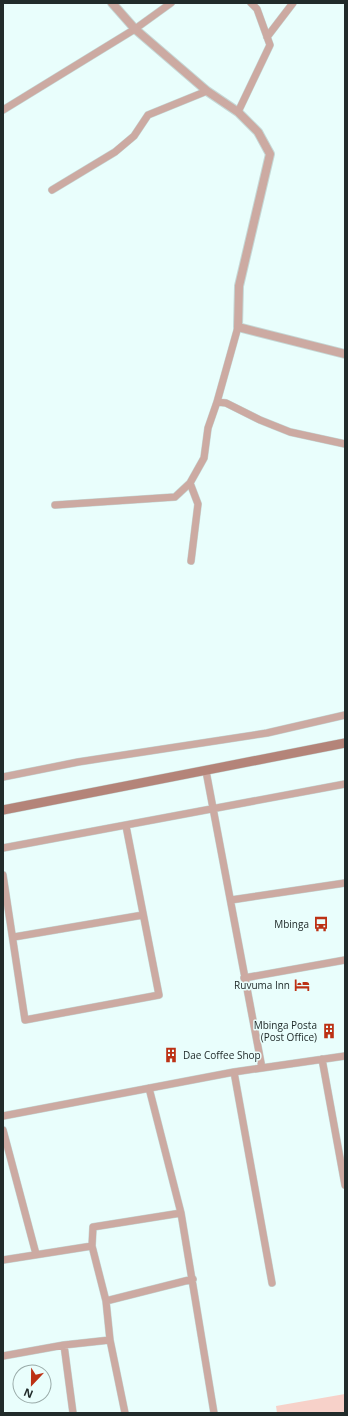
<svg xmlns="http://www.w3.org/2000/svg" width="348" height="1416" font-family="'Open Sans',sans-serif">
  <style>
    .garden { fill: #f7d1c9 }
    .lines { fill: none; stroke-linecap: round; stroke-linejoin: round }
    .minor-casing { stroke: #c5d8d6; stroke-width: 8 }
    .tertiary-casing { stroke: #c5d8d6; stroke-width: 10 }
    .secondary-casing { stroke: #c5d8d6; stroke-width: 10 }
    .minor { stroke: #ccaaa2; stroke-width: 7 }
    .tertiary { stroke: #ccaaa2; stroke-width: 8 }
    .secondary { stroke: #b48479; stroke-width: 9 }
    .labels { text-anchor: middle; stroke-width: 3; stroke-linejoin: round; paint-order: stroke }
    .poi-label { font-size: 10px; fill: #212b2a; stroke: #e9fefc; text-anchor: end }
  </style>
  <rect width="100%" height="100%" fill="#e9fefc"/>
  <path class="garden" d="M 345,1394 L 345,1413 L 277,1413 L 276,1406 Z"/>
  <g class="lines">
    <g class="minor-casing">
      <path id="minor" d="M 267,37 L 293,3
        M 3,110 L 135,29 L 171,3
        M 238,112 L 270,45 L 257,9 L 251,3
        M 52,190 L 115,152 L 134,136 L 148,115 L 207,91
        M 217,402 L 238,327
        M 190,483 L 198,504 L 191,561
        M 55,505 L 175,497 L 190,483 L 204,458 L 208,428 L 217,402 L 226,403 L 260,420 L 290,432 L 345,444
        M 206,771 L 262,1068
        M 3,777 L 78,762 L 267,733 L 345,715
        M 3,848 L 345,784
        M 3,875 L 25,1020 L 159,995 L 126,826
        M 231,900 L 345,883
        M 14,937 L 143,915
        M 244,978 L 345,960
        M 322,1059 L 345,1185
        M 234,1072 L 272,1283
        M 149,1088 L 181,1213 L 214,1413
        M 3,1116 L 234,1072 L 345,1056
        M 3,1130 L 36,1254
        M 92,1246 L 106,1301 L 110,1340 L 125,1413
        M 3,1260 L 92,1246 L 93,1227 L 181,1213
        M 106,1301 L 193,1279
        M 64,1345 L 73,1413
        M 3,1356 L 64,1345 L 110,1340"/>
    </g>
    <g class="tertiary-casing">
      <path id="tertiary" d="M 112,3 L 135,29 L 207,91 L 238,112 L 258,132 L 270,154 L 239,286 L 238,327 L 345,354"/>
    </g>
    <g class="secondary-casing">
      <path id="secondary" d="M 3,810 L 345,743"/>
    </g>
    <use href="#minor" class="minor"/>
    <use href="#tertiary" class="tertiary"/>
    <use href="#secondary" class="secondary"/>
  </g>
  <defs>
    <g id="bus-bare" transform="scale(1.2)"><path d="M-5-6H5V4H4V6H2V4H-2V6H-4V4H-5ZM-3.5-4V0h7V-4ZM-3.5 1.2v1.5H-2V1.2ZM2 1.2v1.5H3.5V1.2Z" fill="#bc3114" stroke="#e9fefc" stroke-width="2.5" paint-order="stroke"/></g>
    <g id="hotel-bare" transform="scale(1.2)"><path d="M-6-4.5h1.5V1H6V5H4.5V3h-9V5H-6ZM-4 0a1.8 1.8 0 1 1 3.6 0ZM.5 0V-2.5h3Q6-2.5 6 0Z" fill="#bc3114" stroke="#e9fefc" stroke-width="2.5" paint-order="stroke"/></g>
    <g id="building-bare" transform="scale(1.2)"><path d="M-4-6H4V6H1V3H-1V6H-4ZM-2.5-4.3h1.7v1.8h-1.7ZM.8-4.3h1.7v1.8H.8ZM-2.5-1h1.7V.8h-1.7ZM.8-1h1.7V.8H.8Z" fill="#bc3114" stroke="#e9fefc" stroke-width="2.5" paint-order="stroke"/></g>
  </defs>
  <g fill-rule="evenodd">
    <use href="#bus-bare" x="321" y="924"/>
    <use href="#hotel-bare" x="302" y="985"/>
    <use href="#building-bare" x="329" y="1031"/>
    <use href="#building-bare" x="171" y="1055"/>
  </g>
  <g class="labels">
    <g class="poi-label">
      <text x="309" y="928">Mbinga</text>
      <text x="290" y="989">Ruvuma Inn</text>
      <text x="317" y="1029">Mbinga Posta<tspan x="317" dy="12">(Post Office)</tspan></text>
      <text x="183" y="1059" text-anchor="start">Dae Coffee Shop</text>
    </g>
  </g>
  <rect width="348" height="1416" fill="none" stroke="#212b2a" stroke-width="8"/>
  <g transform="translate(32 1384) rotate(202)"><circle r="19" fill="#e9fefc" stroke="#99aaa8"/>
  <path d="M0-3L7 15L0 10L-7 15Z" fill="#bc3114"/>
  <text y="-6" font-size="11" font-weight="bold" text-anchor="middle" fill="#212b2a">N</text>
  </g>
</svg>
